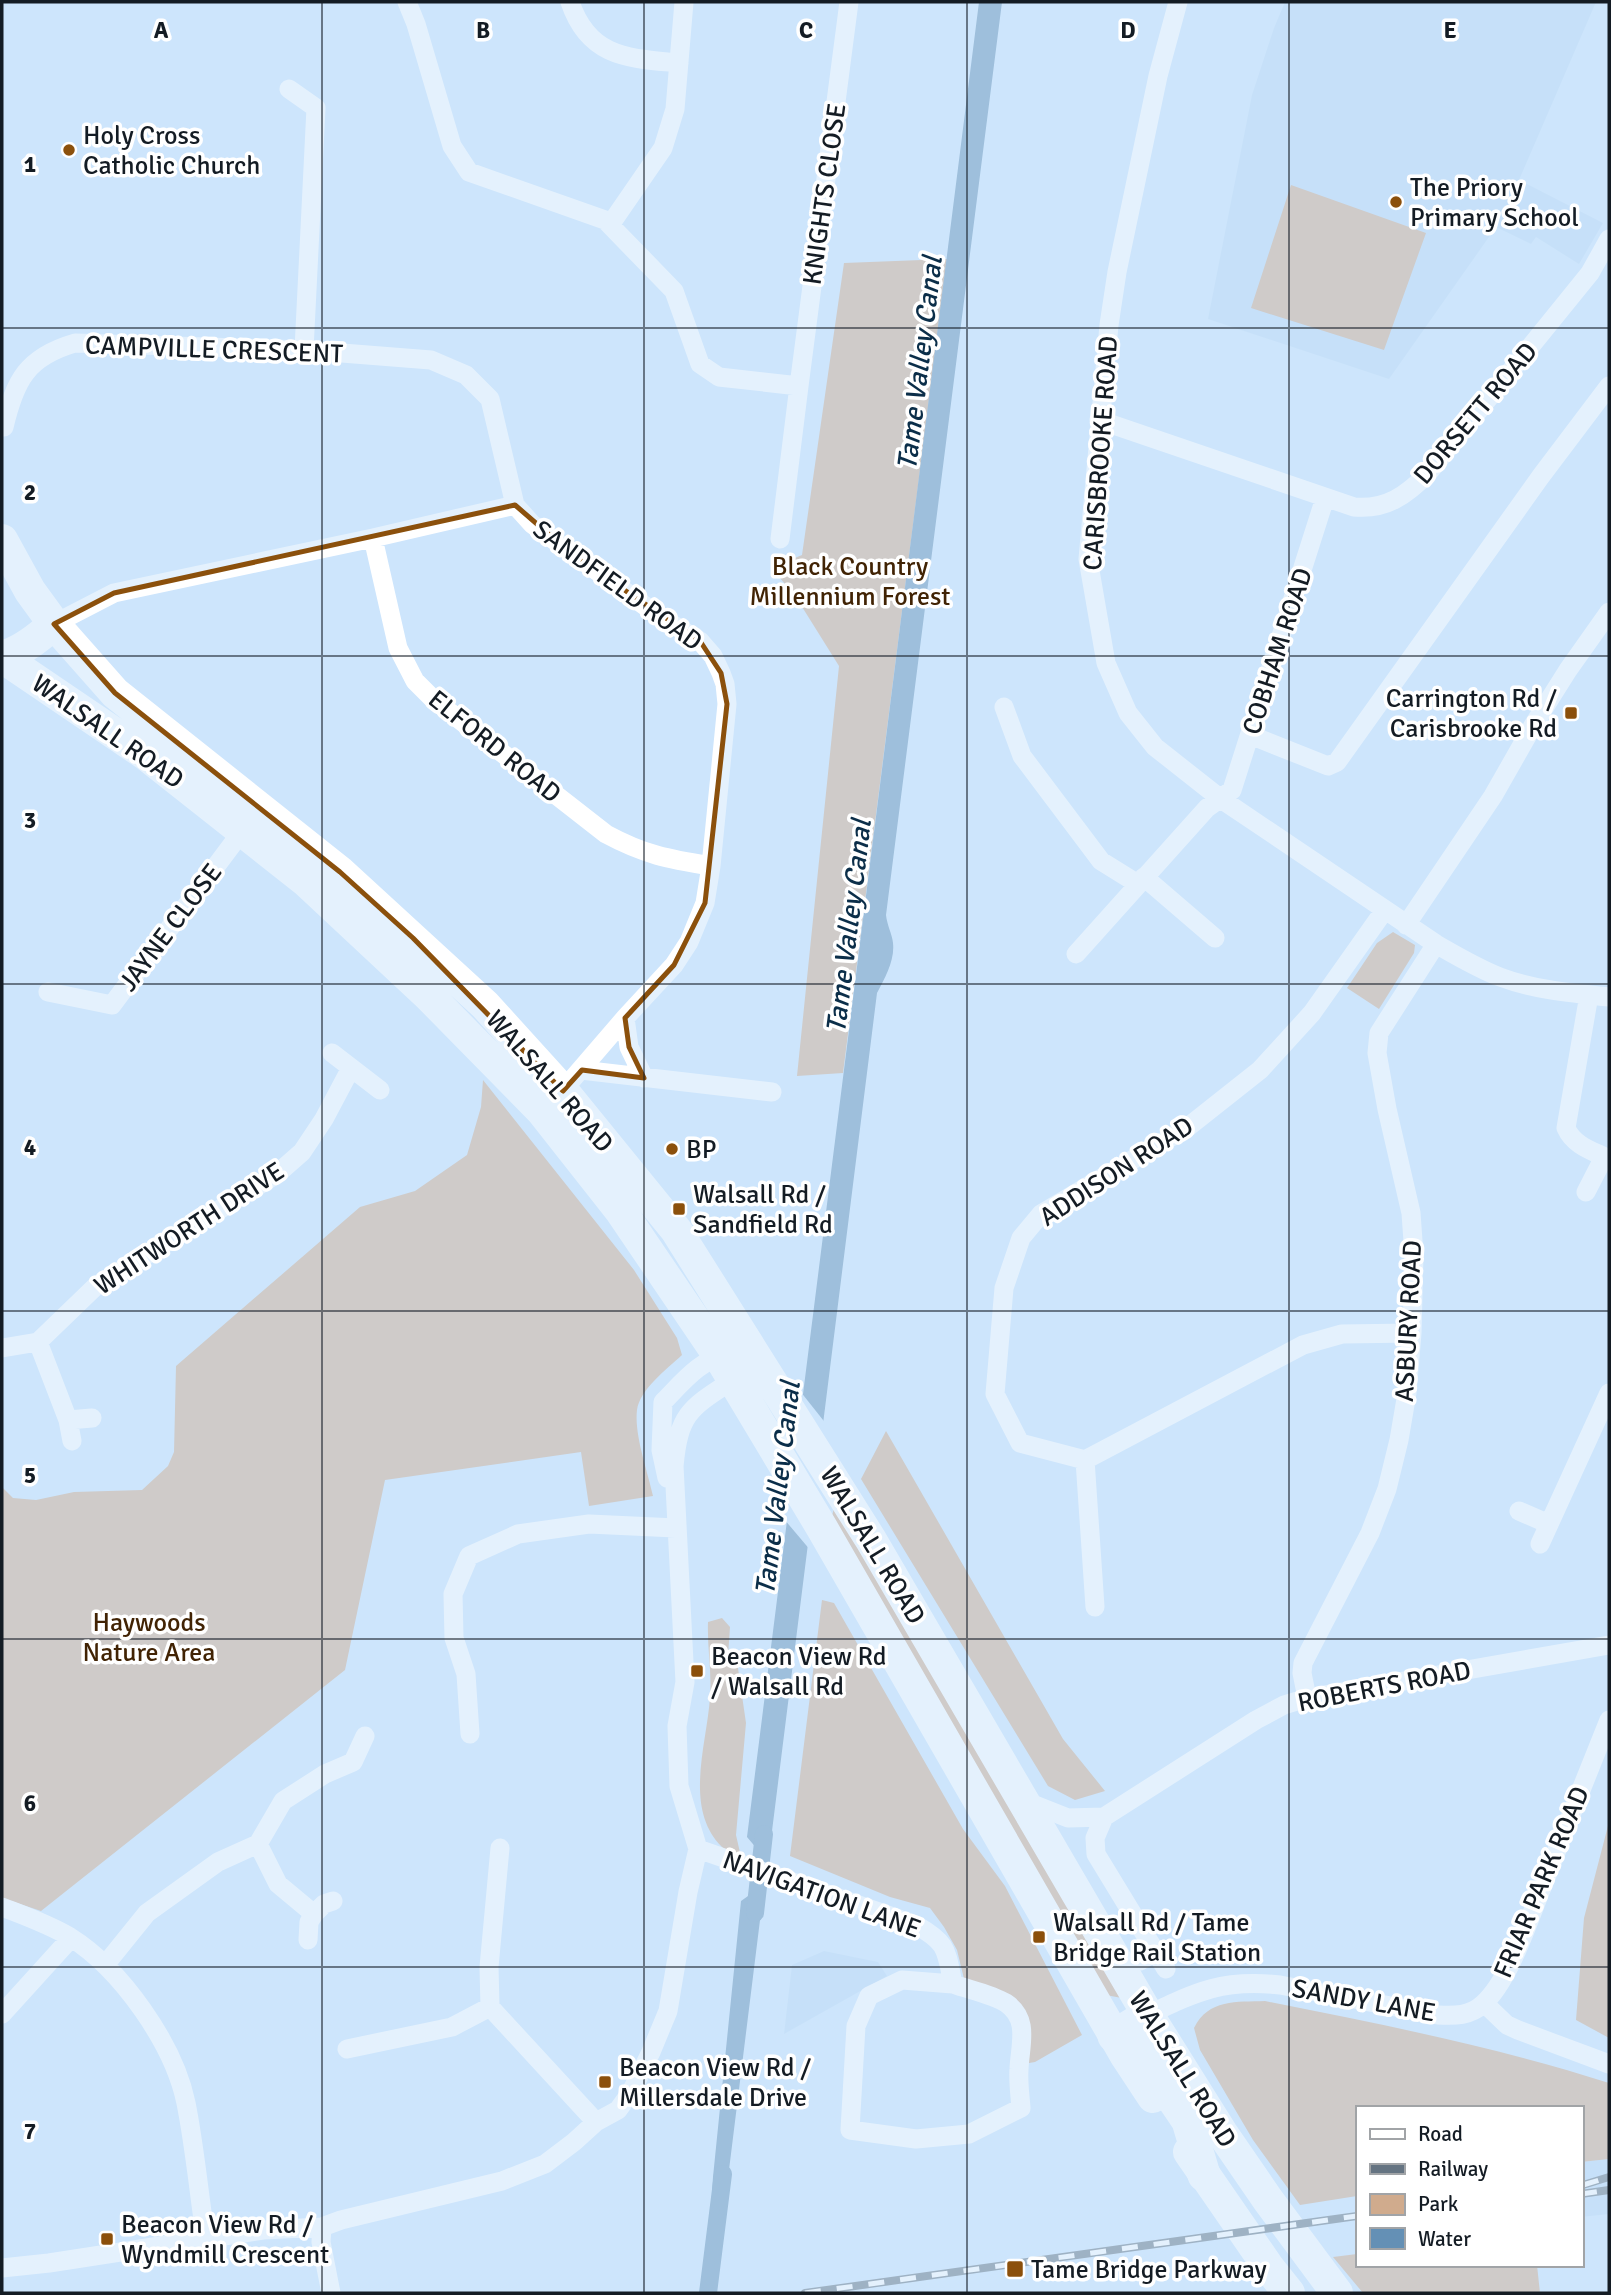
<svg xmlns="http://www.w3.org/2000/svg" width="1611" height="2295" font-family="Signika,sans-serif">
  <style>
    .built { fill: #bddaf6 }
    .green { fill: #d0ab8d }
    .water { fill: #6490b5 }
    .pier { fill: #cde5fc }
    .lines { fill: none; stroke-linecap: round; stroke-linejoin: round }
    .canal { stroke: #6490b5; stroke-width: 18 }
    .minor { stroke: #fff; stroke-width: 19 }
    .primary { stroke: #fff; stroke-width: 32 }
    .trunk { stroke: #fff; stroke-width: 33 }
    .rail-casing { stroke: #657482; stroke-width: 8 }
    .rail { stroke: #fff; stroke-width: 5; stroke-dasharray: 16; stroke-linecap: butt }
    .marked { fill: none; stroke: #8b500c; stroke-width: 5; stroke-linejoin: round }
    .grid { fill: none; stroke: #141c24; stroke-width: 2; stroke-opacity: 0.55 }
    .poi-dot { fill: #8b500c; stroke: #fff; stroke-width: 2.5 }
    .labels { text-anchor: middle; stroke-width: 7; stroke-linejoin: round; paint-order: stroke }
    .poi-label { font-size: 26px; fill: #141c24; stroke: #fff; text-anchor: start }
    .street-label { font-size: 26px; fill: #141c24; stroke: #fff }
    .park-label { font-size: 26px; fill: #412304; stroke: #fff }
    .water-label { font-size: 28px; font-style: italic; fill: #0b2e49; stroke: #fff }
    .grid-label { font-size: 23px; text-anchor: middle; font-weight: bold; fill: #141c24; stroke: #fff; stroke-width: 7; stroke-linejoin: round; paint-order: stroke }
  </style>
  <rect width="100%" height="100%" fill="#cde5fc"/>
  <path class="built" d="M 1285,2 L 1596,2 L 1519,180 L 1603,223 L 1579,264 L 1536,237 L 1531,244 L 1496,227 L 1389,379 L 1208,319 L 1252,95 L 1274,28 Z
    M 824,1951 L 878,1962 L 887,1976 L 784,2034 L 792,1965 Z
    M 1609,2159 L 1609,2214 L 1581,2217 L 1581,2162 Z"/>
  <path class="green" d="M 1291,185 L 1426,233 L 1384,350 L 1251,308 Z
    M 947,259 L 843,1073 L 797,1076 L 839,666 L 794,594 L 771,568 L 802,555 L 844,263 Z
    M 1393,932 L 1415,945 L 1414,953 L 1379,1009 L 1347,988 L 1377,943 Z
    M 483,1080 L 634,1270 L 677,1338 L 682,1355 C 667,1369 640,1389 637,1410 C 634,1435 648,1472 653,1496 L 589,1506 L 581,1452 L 385,1480 L 345,1670 L 41,1911 L 2,1898 L 2,1487 L 13,1498 L 36,1500 L 74,1492 L 142,1490 L 168,1466 L 174,1452 L 176,1366 L 360,1207 L 415,1191 L 467,1155 L 481,1107 Z
    M 886,1431 L 1063,1739 L 1105,1791 L 1075,1800 L 1048,1786 L 861,1479 Z
    M 836,1500 L 1122,1998 L 1100,1994 L 830,1524 Z
    M 822,1600 L 834,1603 L 963,1829 L 1005,1886 L 1082,2035 L 1035,2062 L 1029,2063 L 1027,2019 L 965,1983 L 957,1950 L 944,1927 L 930,1908 L 890,1897 L 790,1856 Z
    M 722,1618 L 730,1627 L 728,1656 L 738,1668 L 746,1723 L 736,1835 L 741,1857 C 736,1854 727,1852 722,1847 C 683,1808 707,1745 710,1697 C 712,1672 707,1648 708,1622 Z
    M 1609,1822 L 1609,2038 L 1576,2020 L 1584,1918 Z
    M 1265,2001 C 1381,2024 1496,2047 1609,2083 L 1609,2159 L 1581,2162 L 1581,2108 L 1357,2108 L 1357,2196 L 1300,2205 L 1253,2140 L 1200,2050 L 1194,2028 C 1208,1999 1237,2002 1265,2001 Z
    M 1357,2254 L 1357,2265 L 1537,2265 L 1540,2293 L 1363,2293 L 1333,2257 Z"/>
  <path class="water" d="M 979,2 L 1002,2 L 886,915 C 887,925 892,934 893,943 C 895,960 885,978 877,993 L 771,1839 L 763,1856 L 747,1837 Z
    M 758,1889 L 762,1904 L 727,2186 L 720,2198 L 712,2191 L 713,2177 L 741,1901 Z"/>
  <path class="pier" d="M 800,1391 L 827,1425 L 811,1551 L 784,1519 Z"/>
  <g class="lines">
    <path class="canal" d="M 755,1913 L 764,1834
      M 708,2293 L 723,2174"/>
    <path class="minor" d="M 407,2 L 416,24 L 452,146 L 469,172 L 605,220 L 674,291 L 700,364 L 719,377 L 799,386 L 780,539
      M 570,2 C 589,58 628,58 679,63
      M 1178,2 L 1158,76 L 1117,272 L 1109,325 L 1088,559 L 1106,663 L 1128,713 L 1155,747 L 1221,799 L 1436,944 C 1457,956 1477,968 1500,977 C 1534,990 1573,993 1609,997
      M 289,89 L 316,108 L 304,350
      M 610,225 L 663,148 L 675,109 L 684,2
      M 799,386 L 849,2
      M 1099,420 L 1354,507 C 1386,510 1407,495 1428,473 L 1590,273 L 1609,239
      M 2,427 L 4,427 C 15,380 27,357 75,343 L 304,350 L 431,360 L 466,375 L 490,399 L 515,505 L 532,524 L 659,616 L 700,641 L 713,656 L 721,673 L 725,684 L 727,704 L 711,866 L 705,903 L 689,942 L 674,965 L 625,1018 L 557,1097
      M 373,538 L 398,648 L 415,681 L 433,699 L 606,834 C 645,855 668,859 711,866
      M 54,624 L 114,593 L 373,538 L 515,505
      M 1004,707 L 1022,756 L 1101,861 L 1138,884
      M 1250,735 L 1328,766 L 1337,762 L 1541,476 L 1609,386
      M 1144,877 L 1215,938
      M 1384,911 L 1312,1013 L 1260,1070 L 1188,1127 L 1041,1214 L 1021,1238 L 1004,1288 L 995,1394 L 1020,1443 L 1085,1460 L 1303,1345 L 1342,1334 L 1412,1333
      M 1406,925 L 1493,796 L 1534,724 L 1568,670 L 1609,612
      M 1076,954 L 1207,808 L 1232,790 L 1325,498
      M 48,992 L 112,1005 L 243,830
      M 1589,995 L 1566,1128 C 1574,1146 1593,1151 1609,1159
      M 625,1018 L 629,1047 L 644,1078
      M 332,1053 L 380,1090
      M 581,1070 L 772,1092
      M 1586,1192 L 1604,1157
      M 38,1342 L 68,1420 L 72,1441
      M 2,1348 L 38,1342 L 96,1286 L 277,1174 L 302,1152 L 324,1119 L 351,1068
      M 68,1420 L 92,1418
      M 1085,1460 L 1095,1607
      M 667,1478 L 661,1450 L 663,1402 C 680,1385 702,1357 728,1355
      M 1519,1511 L 1549,1524
      M 1540,1544 L 1609,1393
      M 1307,1698 L 1302,1673 L 1303,1663 L 1370,1533 L 1387,1489 L 1399,1440 L 1407,1393 L 1412,1333 L 1414,1255 L 1411,1213 L 1387,1109 L 1377,1053 L 1379,1033 L 1436,944
      M 470,1734 L 466,1674 L 454,1638 L 453,1594 L 469,1556 L 518,1534 L 589,1524 L 676,1528
      M 1025,1801 L 1068,1818 L 1104,1817 L 1256,1720 L 1284,1705 L 1307,1698 L 1609,1645
      M 1104,1817 L 1095,1838 L 1096,1854 L 1166,1969
      M 258,1844 L 278,1884 L 314,1914 L 324,1904 L 333,1901
      M 698,1849 L 916,1925 C 948,1943 946,1950 953,1984 C 970,1990 991,1994 1006,2003 C 1030,2019 1020,2045 1019,2069 C 1018,2082 1020,2095 1021,2108 L 969,2134 L 916,2139 L 850,2130 L 856,2026 L 869,1996 L 902,1980 L 953,1984
      M 2,1907 C 25,1916 48,1924 70,1937 C 121,1969 174,2044 186,2103 C 195,2148 199,2195 206,2240
      M 308,1940 L 309,1922 L 314,1914
      M 1140,1961 L 1157,1951
      M 105,1965 L 147,1913 L 218,1862 L 258,1844 L 283,1801 L 325,1774 L 353,1762 L 365,1736
      M 1484,2003 L 1507,2025 L 1518,2030 L 1609,2064
      M 490,2007 L 596,2122
      M 2,2014 L 71,1938
      M 1148,2015 C 1198,1991 1223,1979 1280,1985 L 1438,2015 C 1455,2016 1470,2016 1483,2004 C 1509,1981 1528,1922 1541,1890 C 1564,1833 1586,1777 1609,1720
      M 347,2049 L 452,2027 L 490,2007 L 489,1967 L 500,1848
      M 322,2227 L 321,2242 L 331,2293
      M 2,2268 L 49,2263 L 263,2230 L 322,2227 L 341,2220 L 502,2181 L 545,2164 L 574,2142 L 596,2122 L 618,2110 L 631,2092 L 651,2052 L 668,2011 L 688,1892 L 698,1849 L 679,1786 L 677,1726 L 685,1682 L 674,1466 C 679,1413 690,1408 733,1380"/>
    <path class="primary" d="M 2,540 L 30,591 L 54,624 L 115,693 L 340,872 L 485,1005 L 563,1091 L 676,1230 L 871,1540 L 1148,2015 L 1222,2133 L 1268,2200 L 1337,2293
      M 2,657 L 145,754 L 307,882 L 428,995 L 542,1111 L 620,1210 L 719,1356 L 822,1528 L 1126,2056 L 1153,2097
      M 2,657 C 22,651 38,638 54,624
      M 1189,2152 L 1269,2268 L 1289,2293"/>
    <path class="trunk" d="M 1148,2015 L 1142,2044 L 1146,2059 L 1188,2121 L 1204,2175
      M 1114,2036 L 1148,2015"/>
    <g class="rail-casing">
      <path id="rail" d="M 1583,2185 L 1609,2177
        M 1581,2194 L 1609,2190
        M 805,2293 L 1357,2216"/>
    </g>
    <use href="#rail" class="rail"/>
  </g>
  <path d="M0 0H1611V2295H0ZM 515,505 L 574,556 L 700,641 L 721,673 L 727,704 L 705,903 L 674,965 L 625,1018 L 629,1047 L 644,1078 L 582,1070 L 563,1091 L 413,938 L 340,872 L 115,693 L 54,624 L 114,593 Z" fill="#cde5fc" fill-opacity=".55" fill-rule="evenodd"/>
  <path class="marked" d="M 515,505 L 574,556 L 700,641 L 721,673 L 727,704 L 705,903 L 674,965 L 625,1018 L 629,1047 L 644,1078 L 582,1070 L 563,1091 L 413,938 L 340,872 L 115,693 L 54,624 L 114,593 Z"/>
  <path class="grid" d="M 322,2 L 322,2293M 644,2 L 644,2293M 967,2 L 967,2293M 1289,2 L 1289,2293M 2,328 L 1609,328M 2,656 L 1609,656M 2,984 L 1609,984M 2,1311 L 1609,1311M 2,1639 L 1609,1639M 2,1967 L 1609,1967"/>
  <g class="poi-dot">
    <circle cx="69" cy="150" r="7"/>
    <circle cx="1396" cy="202" r="7"/>
    <rect x="1564" y="706" width="14" height="14" rx="3.5"/>
    <circle cx="672" cy="1149" r="7"/>
    <rect x="672" y="1202" width="14" height="14" rx="3.5"/>
    <rect x="690" y="1664" width="14" height="14" rx="3.5"/>
    <rect x="1032" y="1930" width="14" height="14" rx="3.5"/>
    <rect x="598" y="2075" width="14" height="14" rx="3.5"/>
    <rect x="100" y="2232" width="14" height="14" rx="3.5"/>
    <rect x="1006" y="2260" width="18" height="18" rx="3.5"/>
  </g>
  <g class="labels">
    <g class="poi-label">
      <text x="83" y="144">Holy Cross<tspan x="83" dy="30">Catholic Church</tspan></text>
      <text x="1410" y="196">The Priory<tspan x="1410" dy="30">Primary School</tspan></text>
      <text x="1557" y="707" text-anchor="end">Carrington Rd /<tspan x="1557" dy="30">Carisbrooke Rd</tspan></text>
      <text x="686" y="1158">BP</text>
      <text x="693" y="1203">Walsall Rd /<tspan x="693" dy="30">Sandfield Rd</tspan></text>
      <text x="711" y="1665">Beacon View Rd<tspan x="711" dy="30">/ Walsall Rd</tspan></text>
      <text x="1053" y="1931">Walsall Rd / Tame<tspan x="1053" dy="30">Bridge Rail Station</tspan></text>
      <text x="619" y="2076">Beacon View Rd /<tspan x="619" dy="30">Millersdale Drive</tspan></text>
      <text x="121" y="2233">Beacon View Rd /<tspan x="121" dy="30">Wyndmill Crescent</tspan></text>
      <text x="1031" y="2278">Tame Bridge Parkway</text>
    </g>
    <g class="street-label">
      <text transform="translate(824 194) rotate(-82)" y="9">KNIGHTS CLOSE</text>
      <text transform="translate(214 349) rotate(2)" y="9">CAMPVILLE CRESCENT</text>
      <text transform="translate(1475 413) rotate(-50)" y="9">DORSETT ROAD</text>
      <text transform="translate(1100 453) rotate(-86)" y="9">CARISBROOKE ROAD</text>
      <text transform="translate(618 585) rotate(36)" y="9">SANDFIELD ROAD</text>
      <text transform="translate(1277 651) rotate(-72)" y="9">COBHAM ROAD</text>
      <text transform="translate(108 731) rotate(35)" y="9">WALSALL ROAD</text>
      <text transform="translate(495 746) rotate(39)" y="9">ELFORD ROAD</text>
      <text transform="translate(170 927) rotate(-53)" y="9">JAYNE CLOSE</text>
      <text transform="translate(550 1081) rotate(49)" y="9">WALSALL ROAD</text>
      <text transform="translate(1116 1171) rotate(-33)" y="9">ADDISON ROAD</text>
      <text transform="translate(189 1228) rotate(-33)" y="9">WHITWORTH DRIVE</text>
      <text transform="translate(1408 1321) rotate(-87)" y="9">ASBURY ROAD</text>
      <text transform="translate(873 1545) rotate(59)" y="9">WALSALL ROAD</text>
      <text transform="translate(1384 1686) rotate(-11)" y="9">ROBERTS ROAD</text>
      <text transform="translate(1541 1882) rotate(-67)" y="9">FRIAR PARK ROAD</text>
      <text transform="translate(822 1894) rotate(20)" y="9">NAVIGATION LANE</text>
      <text transform="translate(1364 2000) rotate(10)" y="9">SANDY LANE</text>
      <text transform="translate(1183 2069) rotate(58)" y="9">WALSALL ROAD</text>
    </g>
    <g class="park-label">
      <text x="850" y="575">Black Country<tspan x="850" dy="30">Millennium Forest</tspan></text>
      <text x="149" y="1631">Haywoods<tspan x="149" dy="30">Nature Area</tspan></text>
    </g>
    <g class="water-label">
      <text transform="translate(919 363) rotate(-83)" y="10">Tame Valley Canal</text>
      <text transform="translate(848 926) rotate(-83)" y="10">Tame Valley Canal</text>
      <text transform="translate(777 1488) rotate(-83)" y="10">Tame Valley Canal</text>
    </g>
  </g>
  <g class="grid-label">
    <text x="161" y="38">A</text>
    <text x="483" y="38">B</text>
    <text x="806" y="38">C</text>
    <text x="1128" y="38">D</text>
    <text x="1450" y="38">E</text>
    <text x="30" y="172">1</text>
    <text x="30" y="500">2</text>
    <text x="30" y="828">3</text>
    <text x="30" y="1155">4</text>
    <text x="30" y="1483">5</text>
    <text x="30" y="1811">6</text>
    <text x="30" y="2139">7</text>
  </g>
  <rect width="1611" height="2295" fill="none" stroke="#141c24" stroke-width="7"/>
  <rect x="1356" y="2106" width="228" height="161" fill="#ffffff" stroke="#a1a4a7" stroke-width="2"/>
  <rect x="1370" y="2129" width="35" height="10" fill="#ffffff" stroke="#a1a4a7" stroke-width="2"/>
  <text x="1418" y="2141" font-size="21" fill="#141c24">Road</text>
  <rect x="1370" y="2164" width="35" height="10" fill="#657482" stroke="#a1a4a7" stroke-width="2"/>
  <text x="1418" y="2176" font-size="21" fill="#141c24">Railway</text>
  <rect x="1370" y="2194" width="35" height="21" fill="#d0ab8d" stroke="#a1a4a7" stroke-width="2"/>
  <text x="1418" y="2211" font-size="21" fill="#141c24">Park</text>
  <rect x="1370" y="2228" width="35" height="21" fill="#6490b5" stroke="#a1a4a7" stroke-width="2"/>
  <text x="1418" y="2246" font-size="21" fill="#141c24">Water</text>
</svg>
